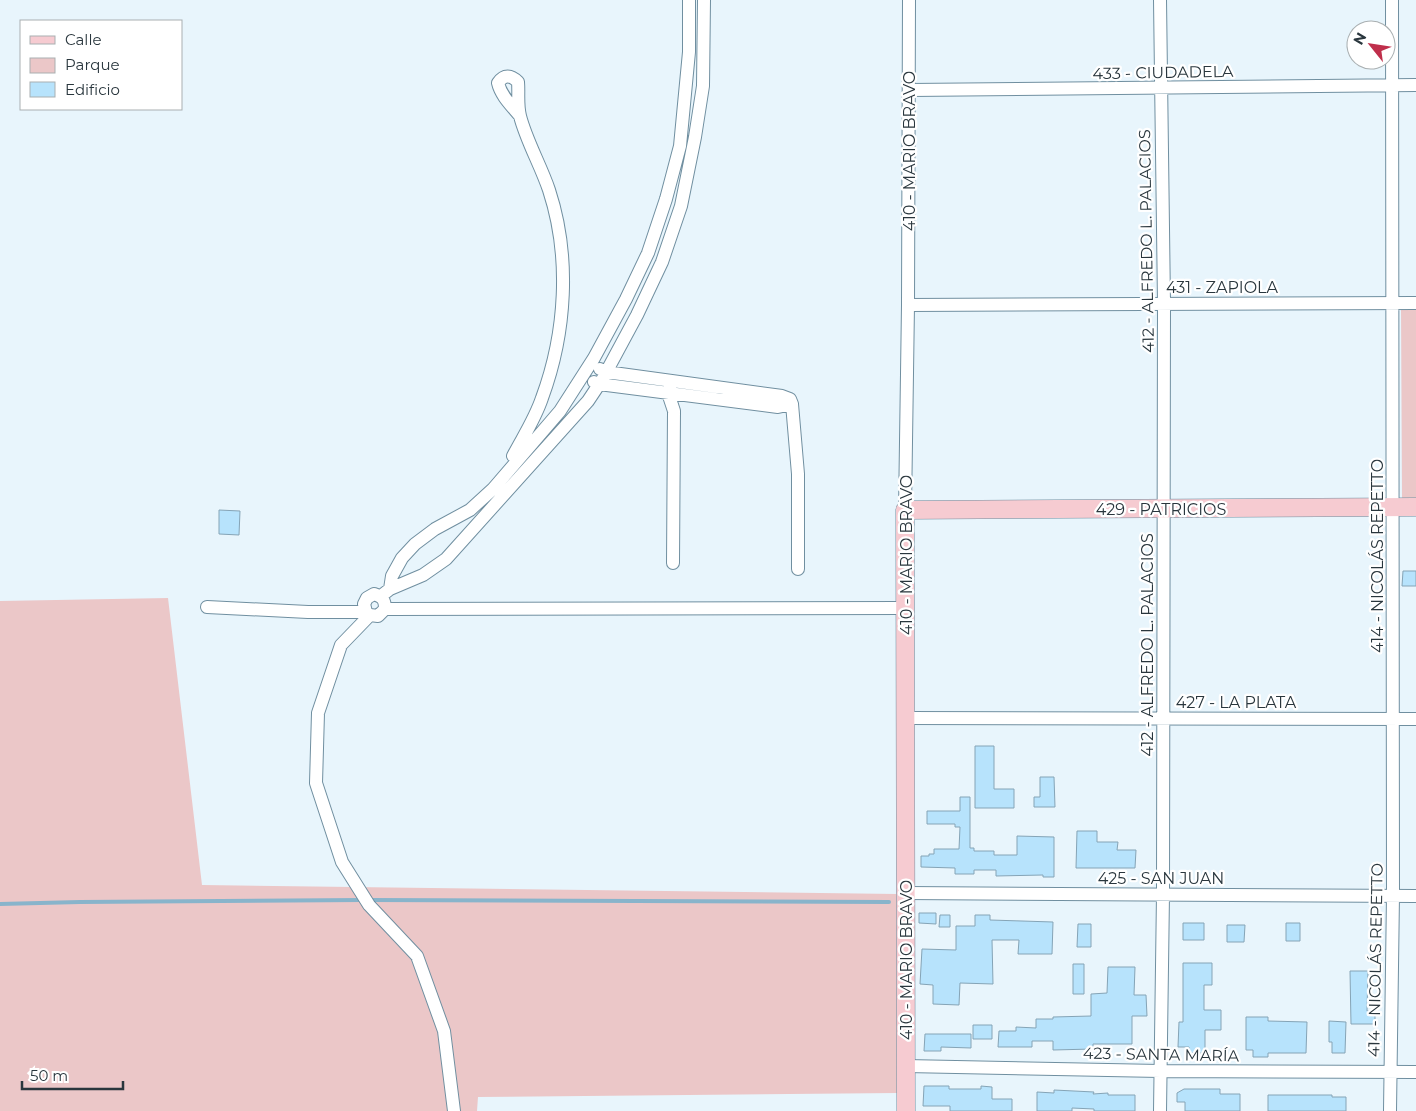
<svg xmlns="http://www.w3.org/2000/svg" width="1416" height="1111" font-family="Montserrat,sans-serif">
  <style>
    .green { fill: #ebc7c8 }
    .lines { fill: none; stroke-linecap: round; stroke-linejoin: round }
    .stream { stroke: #88b4cb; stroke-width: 4 }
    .building { fill: #b7e3fc; stroke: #85a4b6 }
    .street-casing { stroke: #708fa0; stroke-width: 14 }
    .secondary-casing { stroke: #708fa0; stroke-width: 19 }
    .street { stroke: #fff; stroke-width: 12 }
    .secondary { stroke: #f6cbd1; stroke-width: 18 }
    .labels { text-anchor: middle; stroke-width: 4.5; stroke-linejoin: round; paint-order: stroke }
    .street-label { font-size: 16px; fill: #29363d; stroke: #fff }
  </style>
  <rect width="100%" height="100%" fill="#e8f5fc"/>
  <path class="green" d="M 1401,309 L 1416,309 L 1416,503 L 1402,504 Z
    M 168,598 L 202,885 L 897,894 L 897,1093 L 478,1097 L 477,1111 L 0,1111 L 0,601 Z"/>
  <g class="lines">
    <path class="stream" d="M 369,900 L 889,902
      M 0,904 L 80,902 L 362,900"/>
  </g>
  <path class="building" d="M 219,510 L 240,511 L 239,535 L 219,534 Z
    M 1403,571 L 1416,571 L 1416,586 L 1402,586 Z
    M 975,746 L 994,746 L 994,789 L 1014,789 L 1014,808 L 975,808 Z
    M 1040,777 L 1054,777 L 1055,807 L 1034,807 L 1034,797 L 1040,797 Z
    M 960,797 L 970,797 L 970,848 L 974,848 L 974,851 L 994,851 L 994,855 L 1017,855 L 1017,836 L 1054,837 L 1054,877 L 1043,877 L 1043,875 L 996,876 L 996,870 L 974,870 L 974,874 L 955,874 L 955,868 L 921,867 L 921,856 L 929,856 L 929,854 L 934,854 L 934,849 L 959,849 L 960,827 L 955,827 L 955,824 L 927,824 L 927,811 L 960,811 Z
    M 1077,831 L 1097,831 L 1097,842 L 1118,842 L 1117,850 L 1136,850 L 1135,868 L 1076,868 Z
    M 919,913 L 936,913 L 936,924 L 919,923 Z
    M 940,915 L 950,915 L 950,927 L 939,927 Z
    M 975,915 L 990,915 L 990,920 L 1053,922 L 1052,954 L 1018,954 L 1019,940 L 992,940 L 993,984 L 960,983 L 959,1005 L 933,1004 L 933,985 L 920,984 L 922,949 L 956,950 L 956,926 L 975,926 Z
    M 1183,923 L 1204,923 L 1204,940 L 1183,940 Z
    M 1286,923 L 1300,923 L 1300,941 L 1286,941 Z
    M 1078,924 L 1091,924 L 1091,947 L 1077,947 Z
    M 1227,925 L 1245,925 L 1244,942 L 1227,942 Z
    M 1183,963 L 1212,963 L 1212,985 L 1204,985 L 1204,1010 L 1221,1010 L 1221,1030 L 1205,1030 L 1205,1053 L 1189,1053 L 1189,1047 L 1178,1047 L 1179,1022 L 1183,1022 Z
    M 1073,964 L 1084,964 L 1084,994 L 1073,994 Z
    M 1108,967 L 1135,967 L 1134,995 L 1146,995 L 1147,1016 L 1132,1016 L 1132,1044 L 1093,1044 L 1093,1049 L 1053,1050 L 1053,1041 L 1032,1041 L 1032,1047 L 998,1047 L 999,1031 L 1016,1031 L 1016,1027 L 1036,1028 L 1036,1019 L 1053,1019 L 1053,1017 L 1091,1016 L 1091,994 L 1107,993 Z
    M 1350,971 L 1368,971 L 1367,1011 L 1375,1011 L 1375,1024 L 1351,1024 Z
    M 1246,1017 L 1268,1017 L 1268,1021 L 1307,1022 L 1306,1053 L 1268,1053 L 1268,1057 L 1253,1057 L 1253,1050 L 1246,1050 Z
    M 1329,1021 L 1346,1022 L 1345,1053 L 1332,1053 L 1332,1042 L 1329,1042 Z
    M 973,1025 L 992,1025 L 992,1039 L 973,1039 Z
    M 925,1034 L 971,1034 L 971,1048 L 941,1047 L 941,1051 L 924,1051 Z
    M 924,1086 L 949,1086 L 949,1089 L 981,1089 L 981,1086 L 992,1087 L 992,1099 L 1012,1099 L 1012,1111 L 950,1111 L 950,1106 L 923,1106 Z
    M 1184,1089 L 1220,1089 L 1220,1094 L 1240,1094 L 1240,1111 L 1185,1111 L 1185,1102 L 1177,1102 L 1177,1093 Z
    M 1054,1090 L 1094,1092 L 1093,1094 L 1108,1093 L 1108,1095 L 1135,1095 L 1135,1111 L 1094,1111 L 1094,1109 L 1072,1108 L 1072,1111 L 1037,1111 L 1037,1092 L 1054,1093 Z
    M 1268,1095 L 1332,1095 L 1332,1097 L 1346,1097 L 1346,1111 L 1268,1111 Z"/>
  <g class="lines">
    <g class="street-casing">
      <path id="street" d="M 1160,0 L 1164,304 L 1163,894 L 1160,1111
        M 910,90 L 1416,85
        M 908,305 L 1416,303
        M 600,369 L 606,372 L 782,396 L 790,399 L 792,404 L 798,474 L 798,569
        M 594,382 L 599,384 L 778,407 L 792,404
        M 670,387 L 668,393 L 674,411 L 673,563
        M 513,456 C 523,437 535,419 542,398 C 566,333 571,257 549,190 C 541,166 526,140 520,116 C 517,104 519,93 518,82 C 511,75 504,74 498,83 C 501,96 512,106 520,116
        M 905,510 L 908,305 L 909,0
        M 390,589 L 392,576 L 402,558 L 415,544 L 435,529 L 470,510 L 493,489 L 560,411 L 594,358 L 626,299 L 648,253 L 666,199 L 680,146 L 689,52 L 689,0
        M 381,596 L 390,589 L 423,575 L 446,559 L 588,401 L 602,380 L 637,315 L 662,262 L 681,206 L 695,137 L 703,86 L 704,0
        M 207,607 L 308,612 L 366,612 L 370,615 L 378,616 L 385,609 C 385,600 383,597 374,594 L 367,598 L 364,604 L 366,612
        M 385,609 L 905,608
        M 370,615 L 341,645 L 318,713 L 316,783 L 342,862 L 369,905 L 417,956 L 444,1031 L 454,1111
        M 905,718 L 1416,719
        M 906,893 L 1416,896
        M 906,1066 L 1160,1071 L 1416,1072
        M 1390,1111 L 1393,895 L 1392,0"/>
    </g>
    <g class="secondary-casing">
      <path id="secondary" d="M 906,1111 L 905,510 L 1416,507"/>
    </g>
    <use href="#street" class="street"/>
    <use href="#secondary" class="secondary"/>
  </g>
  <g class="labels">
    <g class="street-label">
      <text transform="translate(1163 72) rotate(-1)" y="6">433 - CIUDADELA</text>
      <text transform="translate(909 151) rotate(-90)" y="6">410 - MARIO BRAVO</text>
      <text transform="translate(1146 241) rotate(-91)" y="6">412 - ALFREDO L. PALACIOS</text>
      <text x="1222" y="293">431 - ZAPIOLA</text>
      <text x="1161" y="515">429 - PATRICIOS</text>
      <text transform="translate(906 555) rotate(-90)" y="6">410 - MARIO BRAVO</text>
      <text transform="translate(1377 556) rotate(-90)" y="6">414 - NICOLÁS REPETTO</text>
      <text transform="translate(1147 645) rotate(-90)" y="6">412 - ALFREDO L. PALACIOS</text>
      <text x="1236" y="708">427 - LA PLATA</text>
      <text x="1161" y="884">425 - SAN JUAN</text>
      <text transform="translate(906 960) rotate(-90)" y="6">410 - MARIO BRAVO</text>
      <text transform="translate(1375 960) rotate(-89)" y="6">414 - NICOLÁS REPETTO</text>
      <text transform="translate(1161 1054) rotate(1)" y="6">423 - SANTA MARÍA</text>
    </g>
  </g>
  <rect x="20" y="20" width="162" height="90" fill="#ffffff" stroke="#a9afb1"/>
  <rect x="30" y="36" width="25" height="8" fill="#f6cbd1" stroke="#a9afb1"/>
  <text x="65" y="45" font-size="15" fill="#29363d">Calle</text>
  <rect x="30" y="58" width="25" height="15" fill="#ebc7c8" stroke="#a9afb1"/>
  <text x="65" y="70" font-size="15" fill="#29363d">Parque</text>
  <rect x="30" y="82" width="25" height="15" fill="#b7e3fc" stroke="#a9afb1"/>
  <text x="65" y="95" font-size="15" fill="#29363d">Edificio</text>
  <g transform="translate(1371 45) rotate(300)"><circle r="24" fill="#ffffff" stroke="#a9afb1"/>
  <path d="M0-4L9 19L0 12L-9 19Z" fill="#bf2f4b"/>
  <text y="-8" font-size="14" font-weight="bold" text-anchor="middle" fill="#29363d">N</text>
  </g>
  <path d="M22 1081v8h101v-8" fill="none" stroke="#29363d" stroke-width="2.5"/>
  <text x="30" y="1081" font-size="15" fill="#29363d" stroke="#ffffff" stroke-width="4" paint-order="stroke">50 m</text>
</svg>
